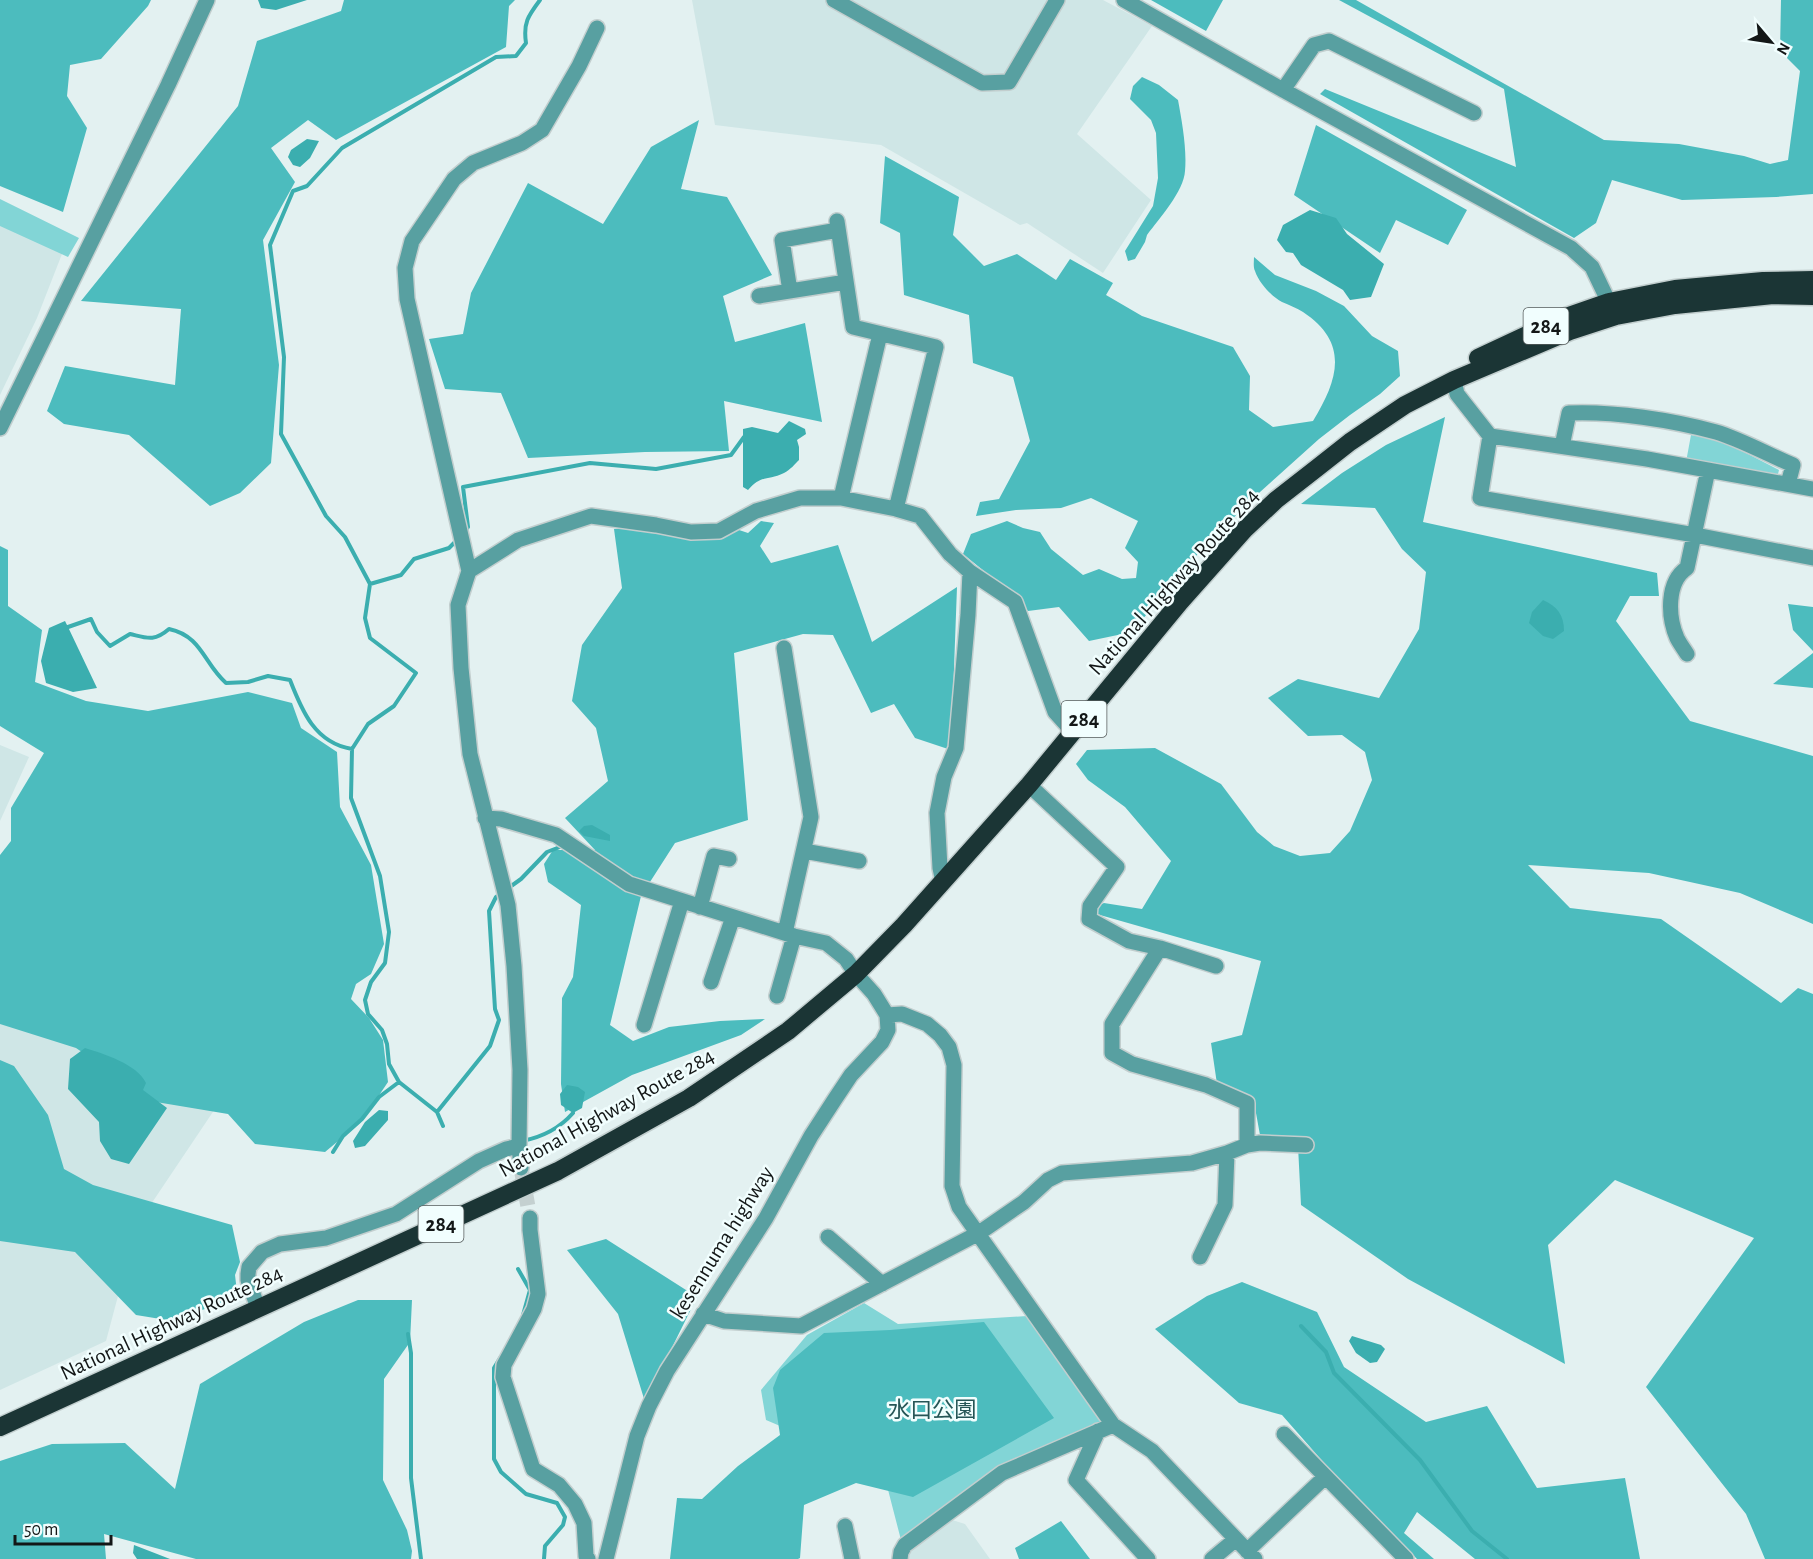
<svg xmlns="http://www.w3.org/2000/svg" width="1813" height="1559" font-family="'Alegreya Sans','Noto Sans JP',sans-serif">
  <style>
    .built { fill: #cfe6e6 }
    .green { fill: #82d5d6 }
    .forest { fill: #4cbcbe }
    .water { fill: #3baeaf }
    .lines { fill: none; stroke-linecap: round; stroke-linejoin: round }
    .stream { stroke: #3baeaf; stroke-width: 4 }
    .minor-tunnel { stroke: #c4d0d0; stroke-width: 15; stroke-dasharray: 15 8; stroke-linecap: butt }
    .minor-casing { stroke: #c2cece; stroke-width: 18 }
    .highway-casing { stroke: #c2cece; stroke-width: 21 }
    .minor { stroke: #58a0a1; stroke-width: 15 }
    .highway { stroke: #1b3535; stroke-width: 18 }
    .labels { text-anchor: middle; stroke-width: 5; stroke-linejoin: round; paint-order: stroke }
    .shield { fill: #f1fefe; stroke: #565c5c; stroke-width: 1.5 }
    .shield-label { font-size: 21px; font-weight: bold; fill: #131717 }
    .street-label { font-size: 22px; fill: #131717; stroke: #f1fefe }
    .park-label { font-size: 22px; fill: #255556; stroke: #f1fefe }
  </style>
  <rect width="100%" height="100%" fill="#e3f1f1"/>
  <path class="built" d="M 692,0 L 1103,0 L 1152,26 L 1077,134 L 1151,200 L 1103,273 L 1027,223 L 1020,225 L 881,145 L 715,125 Z
    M 0,203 L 69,236 L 37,318 L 0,395 Z
    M 0,745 L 29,757 L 0,821 Z
    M 0,984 L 233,1082 L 137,1225 L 106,1341 L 0,1390 Z
    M 949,1519 L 965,1524 L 990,1559 L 904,1559 L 907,1550 Z"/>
  <path class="green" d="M 0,199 L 79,238 L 68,257 L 0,226 Z
    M 1691,435 L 1721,440 L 1779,470 L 1777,478 L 1686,462 Z
    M 864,1303 L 898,1324 L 1027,1316 L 1102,1422 L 901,1540 L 886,1482 L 806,1437 L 766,1420 L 761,1390 L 807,1335 Z"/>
  <path class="forest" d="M 0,0 L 151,0 L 148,6 L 101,59 L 70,65 L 67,96 L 87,128 L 63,212 L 0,186 Z
    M 344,0 L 515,0 L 509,6 L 506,47 L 336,140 L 308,120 L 271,148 L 295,182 L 263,240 L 279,365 L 271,463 L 240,493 L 210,506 L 129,435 L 64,424 L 47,411 L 65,366 L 175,385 L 181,309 L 81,301 L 238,106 L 257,41 L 341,11 Z
    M 1151,0 L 1223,0 L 1206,31 Z
    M 1339,0 L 1356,0 L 1604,140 L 1679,144 L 1744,156 L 1770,164 L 1788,160 L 1800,71 L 1780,51 L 1781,0 L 1813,0 L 1813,194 L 1776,197 L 1682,200 L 1612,180 L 1596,223 L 1574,238 L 1320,94 L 1325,89 L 1516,167 L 1504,89 Z
    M 1142,77 L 1159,85 L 1178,100 C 1182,122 1187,149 1185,171 C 1184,191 1159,219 1147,235 L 1145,242 L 1135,259 L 1128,261 L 1125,251 L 1153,206 L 1158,178 L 1156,133 L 1151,120 L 1130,99 L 1133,86 Z
    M 699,120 L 681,189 L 727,197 L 772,275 L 723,296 L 735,342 L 805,323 L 822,422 L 724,401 L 729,451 L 645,452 L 528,458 L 501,393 L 445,389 L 429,339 L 463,334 L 471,293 L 528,183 L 603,224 L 651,147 Z
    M 1316,125 L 1467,210 L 1448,245 L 1396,220 L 1380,253 L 1294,195 Z
    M 885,156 L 959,197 L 953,235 L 984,266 L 1017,254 L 1056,280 L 1070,259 L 1113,283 L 1106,295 L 1142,316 L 1233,347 L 1250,376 L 1249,410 L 1273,427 L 1313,421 C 1338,380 1350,343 1303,312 C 1297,308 1289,305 1282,302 C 1271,296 1259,283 1255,271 C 1253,267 1254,261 1254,257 L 1275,275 L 1316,291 L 1344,306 L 1372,336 L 1398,351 L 1400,376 L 1380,394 L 1350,415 L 1319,439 L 1250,501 L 1191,561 L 1132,632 L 1089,641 L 1059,607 L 1028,611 L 984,571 L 963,554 L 971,534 L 1007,521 L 1023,528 L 1040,532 L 1051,549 L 1083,575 L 1099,569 L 1122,579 L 1136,578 L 1138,562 L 1125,548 L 1138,521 L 1091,498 L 1061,508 L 1016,510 L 976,516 L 980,502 L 999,499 L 1030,441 L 1013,377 L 973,363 L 969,315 L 904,295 L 900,233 L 880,223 Z
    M 1445,417 L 1423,522 L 1657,573 L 1659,596 L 1630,596 L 1616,621 L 1690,721 L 1813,756 L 1813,924 L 1740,893 L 1649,873 L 1528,865 L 1570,908 L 1661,919 L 1781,1003 L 1798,988 L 1813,994 L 1813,1559 L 1765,1559 L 1746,1514 L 1646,1387 L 1754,1238 L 1615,1180 L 1548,1245 L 1565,1364 L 1408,1279 L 1301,1205 L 1298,1146 L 1260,1135 L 1254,1102 L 1217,1084 L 1211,1043 L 1242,1035 L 1261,961 L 1086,911 L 1104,903 L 1142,909 L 1171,861 L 1125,807 L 1088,780 L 1076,764 L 1087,750 L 1155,748 L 1221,784 L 1257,832 L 1274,846 L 1300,856 L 1330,853 L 1350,831 L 1372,780 L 1365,752 L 1342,735 L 1308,736 L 1268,698 L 1298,679 L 1379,698 L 1419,629 L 1426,572 L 1402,549 L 1375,508 L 1301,504 L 1342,473 L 1386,445 Z
    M 761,521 L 774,523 L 760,546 L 771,563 L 838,545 L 872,642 L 957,587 L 951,750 L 915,738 L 894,704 L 871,713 L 833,635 L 803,634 L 734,653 L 748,820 L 675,843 L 641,896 L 610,1025 L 633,1041 L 669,1027 L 720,1021 L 765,1019 L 741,1035 L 632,1075 L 565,1112 L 561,1084 L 562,998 L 573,977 L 581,905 L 548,882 L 544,864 L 553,850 L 595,850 L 565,818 L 608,781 L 596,728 L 572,701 L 582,645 L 622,588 L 614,529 L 644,527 L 736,529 L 748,533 Z
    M 0,546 L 8,550 L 8,606 L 42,630 L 35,682 L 86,701 L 148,711 L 248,692 L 292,703 L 301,728 L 337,752 L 340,807 L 371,865 L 384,944 L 371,974 L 356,984 L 351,999 L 369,1018 L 383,1040 L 388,1082 L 361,1122 L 325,1152 L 255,1144 L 228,1114 L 156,1102 L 76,1048 L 0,1024 L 0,855 L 11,841 L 11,808 L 44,753 L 0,726 Z
    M 1788,604 L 1813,607 L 1813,651 L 1793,630 Z
    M 1813,653 L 1813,688 L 1773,684 Z
    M 0,1060 L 14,1066 L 48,1115 L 64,1169 L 93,1185 L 232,1225 L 240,1262 L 235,1275 L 237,1292 L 226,1301 L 173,1321 L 136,1315 L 75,1252 L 0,1241 Z
    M 606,1239 L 697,1297 L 645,1402 L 618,1314 L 567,1250 Z
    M 1242,1282 L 1317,1312 L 1344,1367 L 1426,1422 L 1487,1406 L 1537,1488 L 1625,1478 L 1640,1559 L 1475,1559 L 1417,1512 L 1404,1533 L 1434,1559 L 1417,1559 L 1332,1472 L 1282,1415 L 1239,1403 L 1155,1329 L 1207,1296 Z
    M 358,1300 L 412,1300 L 410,1342 L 384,1379 L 383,1480 L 407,1530 L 412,1551 L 411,1559 L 196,1559 L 104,1534 L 106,1559 L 0,1559 L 0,1461 L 52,1444 L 125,1443 L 175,1489 L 200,1384 L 304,1322 Z
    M 984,1322 L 1054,1418 L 913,1497 L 856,1483 L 804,1505 L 800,1558 L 798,1559 L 670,1559 L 677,1498 L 702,1499 L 738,1466 L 780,1435 L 773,1388 L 780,1370 L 824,1333 L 890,1330 Z
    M 1061,1521 L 1090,1559 L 1019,1559 L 1015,1548 Z"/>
  <path class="water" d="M 258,0 L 307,0 L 276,10 L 261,8 Z
    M 307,139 L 319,141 L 310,158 L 300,167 L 293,165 L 288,157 L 291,150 Z
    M 1310,210 L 1336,218 L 1347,234 L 1384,264 L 1371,297 L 1350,300 L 1343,290 L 1301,265 L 1293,253 L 1286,252 L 1277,240 L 1283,225 Z
    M 789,421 L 805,429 L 806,434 L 797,440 L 799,447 L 799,460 C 795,464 790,470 784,473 C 768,481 762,474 748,490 L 743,487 L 743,429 L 752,427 L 778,433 Z
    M 1543,600 C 1557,606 1564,615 1564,631 L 1553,639 L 1543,636 L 1529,623 L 1532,612 Z
    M 65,621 L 68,627 L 97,688 L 73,692 L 46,683 L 41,661 L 49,628 Z
    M 592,825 L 610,835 L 610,841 L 584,836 L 579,831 L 584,826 Z
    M 85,1048 C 104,1054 137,1064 146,1083 L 143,1090 L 167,1108 L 129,1164 L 111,1159 L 100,1141 L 99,1122 L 68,1089 L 70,1059 Z
    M 567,1085 L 578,1087 L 585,1092 L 582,1108 L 573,1113 L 561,1105 L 560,1094 Z
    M 379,1110 L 388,1111 L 388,1120 L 365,1146 L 355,1148 L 353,1141 L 365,1122 Z
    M 1352,1336 L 1381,1345 L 1385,1349 L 1377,1362 L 1370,1363 L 1356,1353 L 1349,1341 Z
    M 134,1545 L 170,1559 L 137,1559 L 133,1553 Z"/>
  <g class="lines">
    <path class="stream" d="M 464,532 L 468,527 L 463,487 L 590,463 L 656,469 L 731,455 L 744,437
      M 370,584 L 401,575 L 414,559 L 449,548 L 457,540
      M 68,627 L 91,619 L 97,632 L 110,646 L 130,634 C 147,638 154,642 169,629 C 202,636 204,664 226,683 L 248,682 L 268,676 L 290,680 C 302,711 315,743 352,749
      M 507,889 L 521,879 L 547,852 L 565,845
      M 399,1082 L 389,1064 L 387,1044 L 382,1030 L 368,1014 L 365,1000 L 371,982 L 385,963 L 389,932 L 380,876 L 351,798 L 352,749 L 368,724 L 394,706 L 416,673 L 370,638 L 365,618 L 370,584 L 345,537 L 326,516 L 281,434 L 284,357 L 270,245 L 293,191 L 307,186 L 342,148 L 496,57 L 516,56 L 526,43 C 523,23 528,16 540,0
      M 437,1112 L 490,1046 L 499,1020 L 495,1009 L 489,911 L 496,897 L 501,893
      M 522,1141 C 543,1137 559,1129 573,1113
      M 333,1152 L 343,1136 L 362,1119 L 379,1097 L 399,1082 L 437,1112 L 443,1126
      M 518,1269 L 530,1290 L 523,1315
      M 1301,1326 L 1326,1352 L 1334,1373 L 1420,1460 L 1472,1531 L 1507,1559
      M 408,1334 L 411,1353 L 411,1478 L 421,1559
      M 500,1358 L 494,1368 L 494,1459 L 501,1472 L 526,1494 L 557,1503 L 565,1517 L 563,1525 L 545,1546 L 544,1559"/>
    <path class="minor-tunnel" d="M 521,1168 L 530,1218"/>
    <g class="minor-casing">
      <path id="minor" d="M 834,0 L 982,83 L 1009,82 L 1057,0
        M 1124,0 L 1283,90 L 1571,248 L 1592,267 L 1613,311
        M 1283,90 L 1314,45 L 1329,41 L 1474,113
        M 837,221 L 853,327 L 936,347 L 896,509
        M 790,291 L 782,240 L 838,230
        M 759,296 L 846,282
        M 1454,380 L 1457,394 L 1490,436 L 1647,459 L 1813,489
        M 0,428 L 168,85 L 207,0
        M 1490,436 L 1480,498 L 1695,535 L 1813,558
        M 1562,446 L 1569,413 C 1614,411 1672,420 1716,432 C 1740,439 1769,455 1793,465 L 1788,484
        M 841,498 L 880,334
        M 469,571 L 407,299 L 405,268 L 412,241 L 454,179 L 473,163 L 522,143 L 542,130 L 579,66 L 597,28
        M 784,648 L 811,817 L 785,933
        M 1687,654 C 1684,649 1680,644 1677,638 C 1668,617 1666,582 1687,568 L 1708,470
        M 1029,785 L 1117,867 L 1090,906 L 1089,919 L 1129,941 L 1160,948 L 1112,1024 L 1112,1053 L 1132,1064 L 1206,1085 L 1247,1103 L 1247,1145
        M 485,818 L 501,819 L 556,835 L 629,884 L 794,936 L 826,943 L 846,959 L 856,974 L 874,994 L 887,1015 L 888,1030 L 882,1042 L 851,1075 L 835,1099 L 811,1136 L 766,1218 L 667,1371 L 649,1406 L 637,1436 L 606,1559
        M 804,851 L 859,861
        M 943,882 L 940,868 L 937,813 L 944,777 L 956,748 L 968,615 L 970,572
        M 700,907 L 714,856 L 729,859
        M 1160,948 L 1216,966
        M 711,982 L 733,917
        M 777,996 L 794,936
        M 887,1015 L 902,1014 L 927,1024 L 940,1035 L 949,1047 L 954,1065 L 952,1186 L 959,1207 L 1113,1425 L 1002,1473 L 905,1545 L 901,1552 L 900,1559
        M 644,1025 L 682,901
        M 521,1168 L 519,1146 L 520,1070 L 514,966 L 508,905 L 470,754 L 461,668 L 458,605 L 469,571 L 518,540 L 591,516 L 656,525 L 691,532 L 719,531 L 756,511 L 800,498 L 841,498 L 896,509 L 920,516 L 950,554 L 970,572 L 1015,602 L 1055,712 L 1073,732
        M 530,1218 L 530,1230 L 538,1294 L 534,1309 L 504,1365 L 503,1377 L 533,1469 L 559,1485 L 575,1504 L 584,1523 L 586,1556 L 588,1559
        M 828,1237 L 882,1284
        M 1200,1257 L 1225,1205 L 1227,1153
        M 258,1308 L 248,1280 L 248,1274 L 249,1267 L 262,1252 L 280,1244 L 326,1238 L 396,1214 L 479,1161 L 506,1149 L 519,1146
        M 703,1314 L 724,1321 L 801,1326 L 979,1233 L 1024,1202 L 1048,1180 L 1062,1173 L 1192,1163 L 1227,1153 L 1247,1145 L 1260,1143 L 1306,1145
        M 1113,1425 L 1152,1451 L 1255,1559
        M 1098,1431 L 1076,1480 L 1148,1559
        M 1284,1434 L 1406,1559
        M 845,1526 L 852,1559
        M 1247,1551 L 1325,1477
        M 1212,1559 L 1236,1539"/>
    </g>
    <g class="highway-casing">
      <path id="highway" d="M 1478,358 L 1563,318 L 1609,302 L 1675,289 L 1763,281 L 1813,280
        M 0,1427 L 558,1171 L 689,1098 L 788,1031 L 856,974 L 904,925 L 1029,785 L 1180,602 L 1244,530 L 1276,500 L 1317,468 L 1350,442 L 1405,405 L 1454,380 L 1570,331 L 1616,316 L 1675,305 L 1773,295 L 1813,296"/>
    </g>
    <use href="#minor" class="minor"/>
    <use href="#highway" class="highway"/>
  </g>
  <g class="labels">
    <g class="shield">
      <rect x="1523.5" y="308" width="45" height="36" rx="4.5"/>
      <rect x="1061.5" y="701" width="45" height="36" rx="4.5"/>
      <rect x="418.5" y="1206" width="45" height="36" rx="4.5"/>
    </g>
    <g class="shield-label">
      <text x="1546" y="333">284</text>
      <text x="1084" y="726">284</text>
      <text x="441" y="1231">284</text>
    </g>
    <g class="street-label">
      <text transform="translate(1173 581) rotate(-48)" y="8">National Highway Route 284</text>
      <text transform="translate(606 1112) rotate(-29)" y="8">National Highway Route 284</text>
      <text transform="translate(721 1242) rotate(-58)" y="8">kesennuma highway</text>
      <text transform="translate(171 1322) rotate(-25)" y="8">National Highway Route 284</text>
    </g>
    <g class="park-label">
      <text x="932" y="1417">水口公園</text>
    </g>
  </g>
  <g transform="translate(1771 42) rotate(119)" stroke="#f1fefe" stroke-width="4.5" paint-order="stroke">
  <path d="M0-4.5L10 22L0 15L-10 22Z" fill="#131717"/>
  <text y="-9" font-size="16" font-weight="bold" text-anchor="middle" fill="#131717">N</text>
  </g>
  <path d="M15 1535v9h96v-9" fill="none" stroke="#131717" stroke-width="3"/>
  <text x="24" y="1535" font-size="18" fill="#131717" stroke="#f1fefe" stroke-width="4.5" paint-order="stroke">50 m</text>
</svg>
